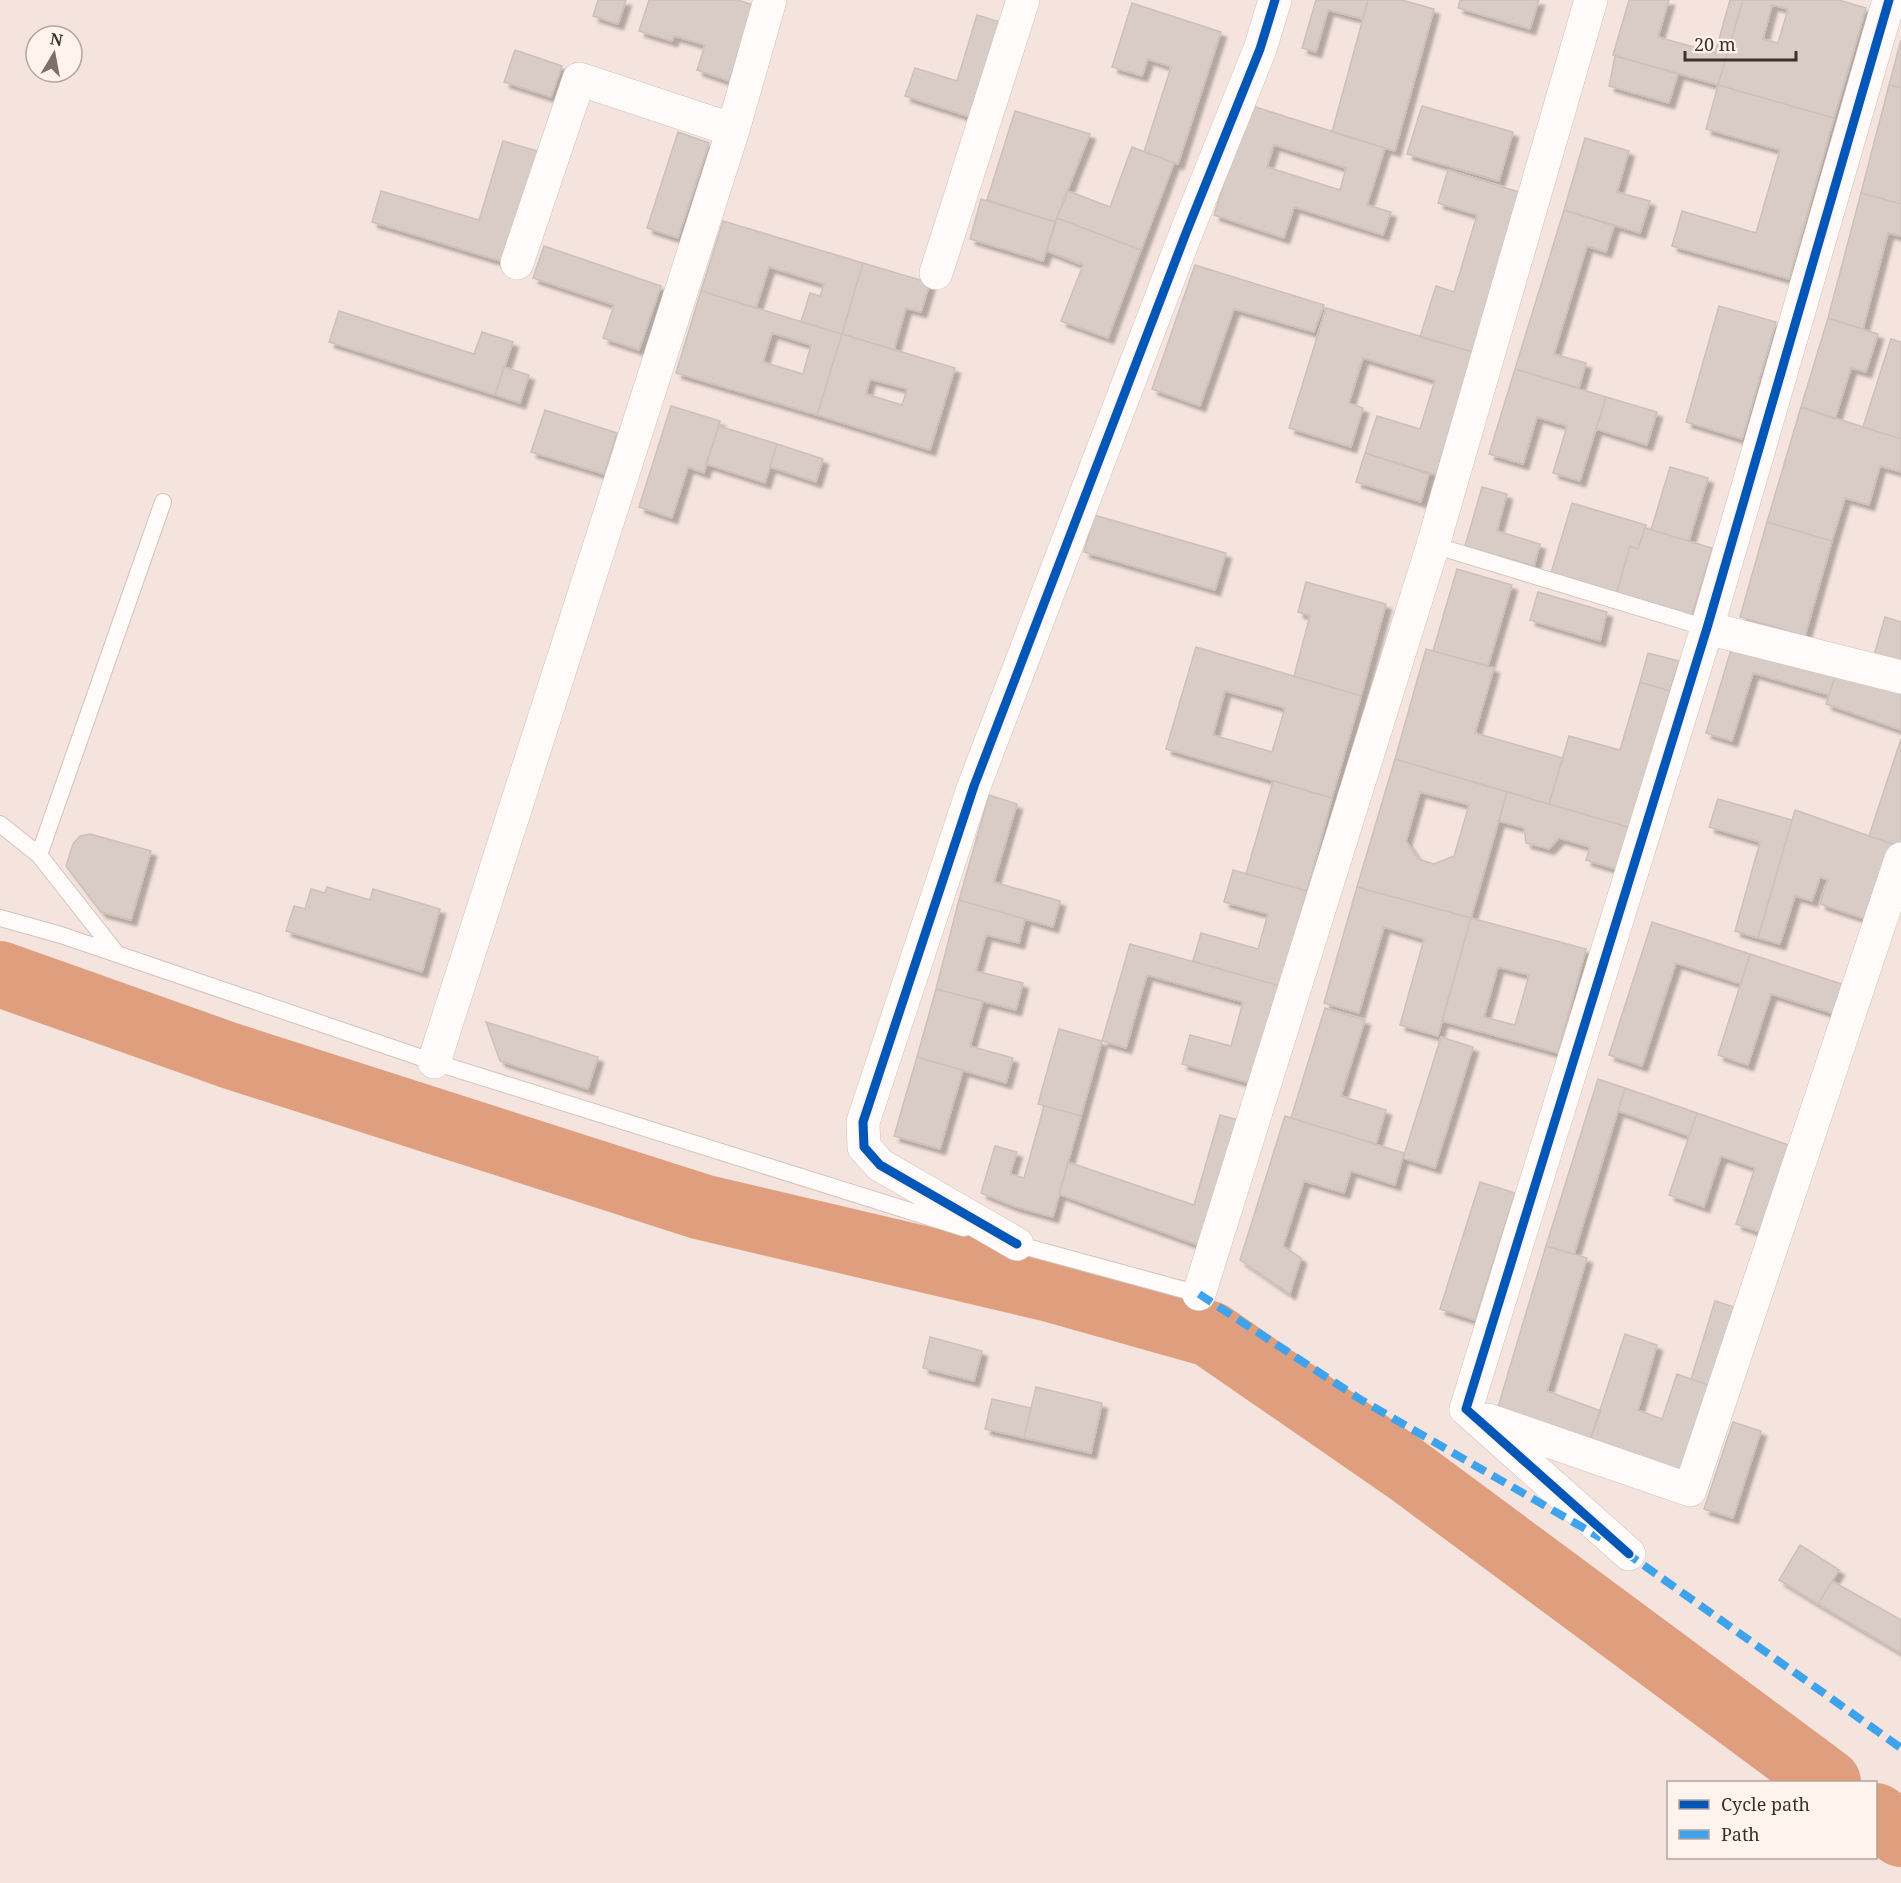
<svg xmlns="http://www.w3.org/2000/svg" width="1901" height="1883" font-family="'Noto Serif',serif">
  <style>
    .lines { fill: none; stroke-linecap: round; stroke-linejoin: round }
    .river { stroke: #df9e7e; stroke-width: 66 }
    .building { fill: #d9ccc7; stroke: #cdc0ba; stroke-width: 1.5; fill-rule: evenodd; filter: url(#shadow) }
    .lane-casing { stroke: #d0c3bd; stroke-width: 18 }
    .street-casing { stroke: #d0c3bd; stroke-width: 34 }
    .lane { stroke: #fefbfa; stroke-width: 16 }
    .street { stroke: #fefbfa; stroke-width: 33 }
    .quiet { stroke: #3fa3eb; stroke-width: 8; stroke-dasharray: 15 8; stroke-linecap: butt }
    .cycleway-casing { stroke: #fff3ed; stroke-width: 13 }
    .cycleway { stroke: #0057b8; stroke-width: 9 }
  </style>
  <defs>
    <filter id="shadow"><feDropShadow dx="5.5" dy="5.5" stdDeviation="1.5" flood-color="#0004"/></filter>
  </defs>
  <rect width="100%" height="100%" fill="#f5e4dd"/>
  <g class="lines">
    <path class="river" d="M 0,974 L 228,1055 L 702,1207 L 1050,1289 L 1210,1334 L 1407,1470 L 1828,1782
      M 1876,1816 L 1901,1834"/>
  </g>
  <path class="building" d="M 598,0 L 626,0 L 618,24 L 593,16 Z
    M 649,0 L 738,0 L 754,5 L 729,81 L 697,70 L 705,45 L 674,36 L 672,41 L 639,31 Z
    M 1316,0 L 1368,0 L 1363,19 L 1328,10 L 1316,52 L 1302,48 Z
    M 1368,0 L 1402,0 L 1434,9 L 1395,151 L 1332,132 Z
    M 1460,0 L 1539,0 L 1530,29 L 1458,8 Z
    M 1629,0 L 1669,0 L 1658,37 L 1715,53 L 1730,0 L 1743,0 L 1718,85 L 1613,55 Z
    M 1743,0 L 1839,0 L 1866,8 L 1834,118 L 1718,85 ZM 1772,5 L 1788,9 L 1778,43 L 1763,39 Z
    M 1132,3 L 1221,32 L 1178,164 L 1144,152 L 1171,67 L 1148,59 L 1142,76 L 1112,67 Z
    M 977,15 L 1009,25 L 979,120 L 905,96 L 915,68 L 957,81 Z
    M 1901,40 L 1901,88 L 1889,85 Z
    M 515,50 L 562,66 L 551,97 L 504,82 Z
    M 1615,56 L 1678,74 L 1669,103 L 1609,86 Z
    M 1718,85 L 1834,118 L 1789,279 L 1672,246 L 1682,211 L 1756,233 L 1780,150 L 1706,129 Z
    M 1889,85 L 1901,88 L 1901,204 L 1861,193 Z
    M 1249,105 L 1385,148 L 1367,205 L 1391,212 L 1383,235 L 1294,207 L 1284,238 L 1214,215 ZM 1274,145 L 1346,168 L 1340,190 L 1267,167 Z
    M 1422,106 L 1513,132 L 1499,181 L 1407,154 Z
    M 1015,111 L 1090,134 L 1055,222 L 987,200 Z
    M 678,132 L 709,143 L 678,238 L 647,228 Z
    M 1585,138 L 1629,151 L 1617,192 L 1650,201 L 1640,233 L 1564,210 Z
    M 503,141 L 544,153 L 510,264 L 372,222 L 381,191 L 479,220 Z
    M 1132,147 L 1174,163 L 1141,250 L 1057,218 L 1068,191 L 1110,207 Z
    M 1448,170 L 1522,193 L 1473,352 L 1420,337 L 1436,286 L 1454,292 L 1477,215 L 1438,203 Z
    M 1861,193 L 1901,204 L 1901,236 L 1888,233 L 1863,329 L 1828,318 Z
    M 981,199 L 1055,222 L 1043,261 L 970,239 Z
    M 1564,210 L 1614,226 L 1606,252 L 1587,246 L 1554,354 L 1586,363 L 1579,388 L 1515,369 Z
    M 1057,218 L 1141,250 L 1108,338 L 1061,321 L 1083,265 L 1047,251 Z
    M 723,221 L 863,263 L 842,334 L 801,322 L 810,293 L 820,296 L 824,284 L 769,267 L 756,308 L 701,291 Z
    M 544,246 L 661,286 L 639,350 L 603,338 L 614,305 L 533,278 Z
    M 863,263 L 930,283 L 921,312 L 906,308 L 894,350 L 842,334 Z
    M 1195,265 L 1324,305 L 1314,332 L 1234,309 L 1200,406 L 1152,389 Z
    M 701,291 L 842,334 L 817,415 L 676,373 ZM 772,333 L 811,345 L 803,374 L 763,362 Z
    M 1719,306 L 1776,322 L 1742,439 L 1686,422 Z
    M 1326,308 L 1473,352 L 1436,475 L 1365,453 L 1377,416 L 1420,429 L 1435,380 L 1363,358 L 1349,403 L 1363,408 L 1351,447 L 1289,428 Z
    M 339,311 L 474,354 L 482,332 L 513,342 L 495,395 L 329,342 Z
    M 1828,318 L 1878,334 L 1866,372 L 1851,368 L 1835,419 L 1801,407 Z
    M 842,334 L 955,368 L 930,450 L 817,415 ZM 870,379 L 907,389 L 902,405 L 866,394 Z
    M 1891,339 L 1901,342 L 1901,439 L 1863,427 Z
    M 504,367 L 529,375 L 520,403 L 495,395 Z
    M 1515,369 L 1606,397 L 1580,481 L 1553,473 L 1567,426 L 1537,417 L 1523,464 L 1489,454 Z
    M 1606,397 L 1657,412 L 1647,445 L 1596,429 Z
    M 671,406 L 720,421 L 704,473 L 688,467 L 672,518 L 639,507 Z
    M 1801,407 L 1901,439 L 1901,472 L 1880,466 L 1869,505 L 1845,498 L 1832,541 L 1767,522 Z
    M 545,410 L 617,433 L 604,474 L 531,452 Z
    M 719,426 L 777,444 L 765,483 L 706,464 Z
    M 777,444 L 823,459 L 816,482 L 770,467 Z
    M 1365,453 L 1429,474 L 1421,502 L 1356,482 Z
    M 1670,467 L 1708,478 L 1689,541 L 1651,530 Z
    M 1482,487 L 1507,494 L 1497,531 L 1540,544 L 1534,566 L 1465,546 Z
    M 1572,503 L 1646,525 L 1638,549 L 1630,546 L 1616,595 L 1550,576 Z
    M 1094,515 L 1226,553 L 1215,590 L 1084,552 Z
    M 1767,522 L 1832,541 L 1805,636 L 1740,617 Z
    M 1645,528 L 1712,548 L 1691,618 L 1616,595 L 1630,546 L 1638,549 Z
    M 1457,569 L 1512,585 L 1488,666 L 1433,651 Z
    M 1306,582 L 1386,604 L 1361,696 L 1294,676 L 1310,616 L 1298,612 Z
    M 1538,592 L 1607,612 L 1600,641 L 1530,620 Z
    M 1885,617 L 1901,622 L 1901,671 L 1872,662 Z
    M 1734,640 L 1837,671 L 1829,695 L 1753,673 L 1732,741 L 1706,733 Z
    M 1196,647 L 1361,696 L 1332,798 L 1166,749 ZM 1225,691 L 1285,708 L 1272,752 L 1213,735 Z
    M 1426,649 L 1494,668 L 1475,733 L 1563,758 L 1549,804 L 1395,759 Z
    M 1648,653 L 1679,661 L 1670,691 L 1640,682 Z
    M 1837,671 L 1901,693 L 1901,730 L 1826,704 Z
    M 1640,682 L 1670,691 L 1631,828 L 1549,804 L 1569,736 L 1620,750 Z
    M 1901,739 L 1901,847 L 1869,836 Z
    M 1395,759 L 1507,792 L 1471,918 L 1357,887 ZM 1420,792 L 1469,805 L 1454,856 L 1434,864 L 1418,859 L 1406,841 Z
    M 1273,781 L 1332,798 L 1307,891 L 1246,874 Z
    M 1507,792 L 1631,828 L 1619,870 L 1586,860 L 1590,847 L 1559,838 L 1549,849 L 1526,843 L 1524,828 L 1499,821 Z
    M 989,795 L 1017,804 L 994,882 L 1060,901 L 1053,927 L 959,900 Z
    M 1718,799 L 1792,820 L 1758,938 L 1735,931 L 1760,842 L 1709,827 Z
    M 1795,810 L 1901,847 L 1877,923 L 1820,904 L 1828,880 L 1820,877 L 1812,901 L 1795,896 L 1780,944 L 1758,938 Z
    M 90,834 L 151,851 L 131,920 L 101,912 L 66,866 L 73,844 L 80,836 Z
    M 1233,870 L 1307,891 L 1280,986 L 1193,961 L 1201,933 L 1258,949 L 1268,914 L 1224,902 Z
    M 327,887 L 370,900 L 373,889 L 440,909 L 422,972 L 286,931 L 294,906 L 305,909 L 311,889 L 325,893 Z
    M 1357,887 L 1471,918 L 1438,1036 L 1400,1025 L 1424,939 L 1384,927 L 1359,1013 L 1324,1003 Z
    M 959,900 L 1025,919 L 1019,943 L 986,935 L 976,971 L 1023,983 L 1016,1010 L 936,989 Z
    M 1471,918 L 1586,949 L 1558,1053 L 1442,1021 ZM 1498,967 L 1529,975 L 1515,1025 L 1484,1017 Z
    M 1652,922 L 1750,954 L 1741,984 L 1676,963 L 1642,1066 L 1609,1055 Z
    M 1130,944 L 1280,986 L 1253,1084 L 1182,1064 L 1190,1035 L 1231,1046 L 1243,1002 L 1147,975 L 1126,1048 L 1102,1041 Z
    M 1750,954 L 1848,986 L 1838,1015 L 1771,994 L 1748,1065 L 1718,1055 Z
    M 936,989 L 983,1001 L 970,1046 L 1013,1058 L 1006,1083 L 917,1057 Z
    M 1325,1008 L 1365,1020 L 1341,1096 L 1386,1110 L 1376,1144 L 1291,1118 Z
    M 486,1022 L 598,1057 L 588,1089 L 500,1061 Z
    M 1059,1029 L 1102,1041 L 1081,1116 L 1038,1104 Z
    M 1441,1037 L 1473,1047 L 1435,1168 L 1403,1158 Z
    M 917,1057 L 963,1070 L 940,1149 L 894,1136 Z
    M 1598,1079 L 1625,1088 L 1574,1254 L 1546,1246 Z
    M 1625,1088 L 1697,1113 L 1689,1136 L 1618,1111 Z
    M 1044,1106 L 1081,1116 L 1053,1217 L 1016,1207 L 981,1193 L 995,1146 L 1017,1152 L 1010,1174 L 1024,1178 Z
    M 1697,1113 L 1797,1148 L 1768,1235 L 1736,1224 L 1755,1168 L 1721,1156 L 1704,1207 L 1669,1195 Z
    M 1220,1115 L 1242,1121 L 1206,1248 L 1059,1194 L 1068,1162 L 1194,1205 Z
    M 1285,1116 L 1404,1153 L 1395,1185 L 1351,1171 L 1344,1193 L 1304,1181 L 1283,1246 L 1301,1258 L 1290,1294 L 1240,1260 Z
    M 1480,1182 L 1515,1193 L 1475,1320 L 1440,1309 Z
    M 1546,1246 L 1587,1258 L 1547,1391 L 1601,1411 L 1590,1440 L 1498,1407 Z
    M 1715,1301 L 1746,1311 L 1722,1390 L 1691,1379 Z
    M 1625,1334 L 1657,1345 L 1638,1410 L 1662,1419 L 1677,1374 L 1722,1390 L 1691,1476 L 1590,1440 Z
    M 930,1337 L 982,1351 L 974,1381 L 923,1368 Z
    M 1036,1387 L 1102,1403 L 1091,1453 L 1024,1438 Z
    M 992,1399 L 1031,1408 L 1024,1438 L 985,1429 Z
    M 1733,1422 L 1761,1431 L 1733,1518 L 1704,1509 Z
    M 1800,1545 L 1839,1570 L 1818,1604 L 1779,1580 Z
    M 1832,1581 L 1901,1620 L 1901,1653 L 1818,1604 Z"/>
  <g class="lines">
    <g class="lane-casing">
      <path id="lane" d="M 1433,545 L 1707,628
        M 0,824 L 39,855
        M 0,918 L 61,935 L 434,1062 L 964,1228
        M 117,954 L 39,855 L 163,502
        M 1012,1243 L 1199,1294"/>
    </g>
    <g class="street-casing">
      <path id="street" d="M 517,263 L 579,79 L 733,130
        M 936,273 L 1023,0
        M 1707,628 L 1901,677
        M 434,1062 L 733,130 L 770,0
        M 1017,1244 L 880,1165 L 864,1147 L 863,1122 L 974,786 L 1186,233 L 1260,49 L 1275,0
        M 1199,1294 L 1433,545 L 1591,0
        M 1488,1420 L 1690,1490 L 1901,859
        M 1629,1554 L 1466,1409 L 1707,628 L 1889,0"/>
    </g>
    <use href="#lane" class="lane"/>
    <use href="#street" class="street"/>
    <path class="quiet" d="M 1199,1294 L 1363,1401 L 1601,1538
      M 1625,1552 L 1901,1748"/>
    <g class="cycleway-casing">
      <path id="cycleway" d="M 1017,1244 L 880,1165 L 864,1147 L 863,1122 L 974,786 L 1186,233 L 1260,49 L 1275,0
        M 1629,1554 L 1466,1409 L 1707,628 L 1889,0"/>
    </g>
    <use href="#cycleway" class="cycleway"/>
  </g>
  <rect x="1667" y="1781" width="210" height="78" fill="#fff3ed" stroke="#b1a59f" stroke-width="1.5"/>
  <rect x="1679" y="1800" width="30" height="9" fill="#0057b8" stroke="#b1a59f" stroke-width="1.5"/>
  <text x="1721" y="1811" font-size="18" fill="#3c302b">Cycle path</text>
  <rect x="1679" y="1830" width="30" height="9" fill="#3fa3eb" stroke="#b1a59f" stroke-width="1.5"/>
  <text x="1721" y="1841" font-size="18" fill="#3c302b">Path</text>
  <g transform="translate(54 54) rotate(10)"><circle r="28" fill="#fff3ed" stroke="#b1a59f" stroke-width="1.5"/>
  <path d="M0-4.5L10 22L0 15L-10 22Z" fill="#7d6f69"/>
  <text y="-9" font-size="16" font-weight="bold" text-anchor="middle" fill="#3c302b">N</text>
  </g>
  <path d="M1685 51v9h111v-9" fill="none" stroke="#3c302b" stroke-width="3"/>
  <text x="1694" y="51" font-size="18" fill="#3c302b" stroke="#fff3ed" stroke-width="4.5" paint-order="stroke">20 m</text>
</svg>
